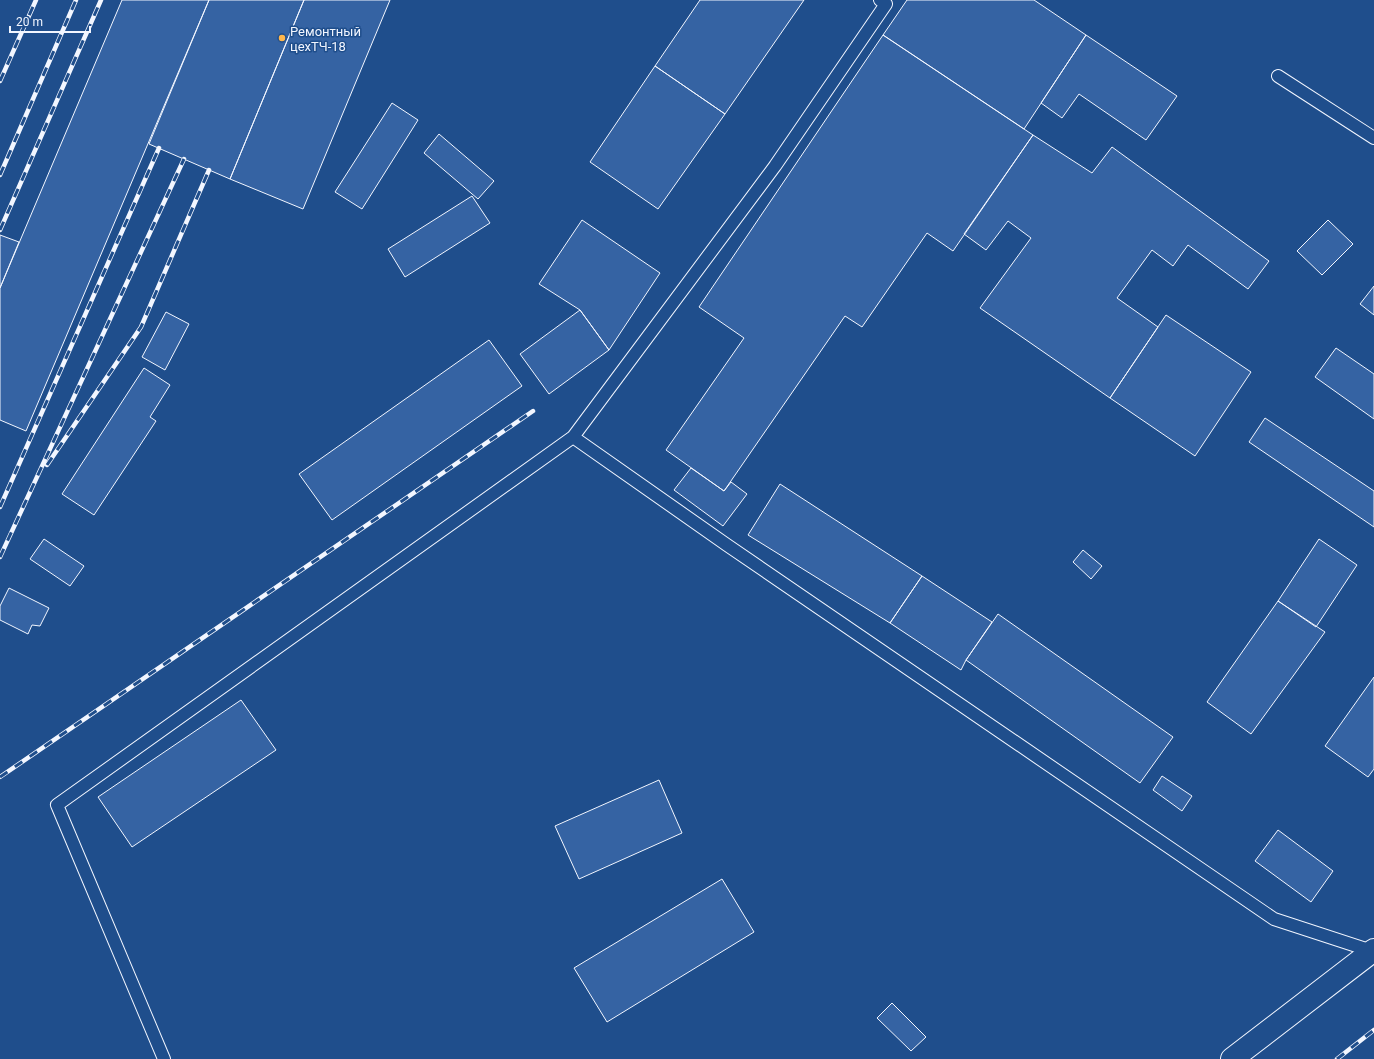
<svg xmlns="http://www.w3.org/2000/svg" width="1374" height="1059" font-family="Roboto,sans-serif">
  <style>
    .building { fill: #3563a3; stroke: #f2f6ff }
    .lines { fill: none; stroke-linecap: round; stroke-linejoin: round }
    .service-casing { stroke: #f2f6ff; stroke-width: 14 }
    .minor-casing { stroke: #f2f6ff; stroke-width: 24 }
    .service { stroke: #1f4e8c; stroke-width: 12 }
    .minor { stroke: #1f4e8c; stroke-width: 22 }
    .rail-casing { stroke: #f2f6ff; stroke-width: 4.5 }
    .rail { stroke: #1f4e8c; stroke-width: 3; stroke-dasharray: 9; stroke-linecap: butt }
    .poi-dot { fill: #ffb74d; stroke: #1f4e8c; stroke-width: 1.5 }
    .labels { text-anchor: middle; stroke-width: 3; stroke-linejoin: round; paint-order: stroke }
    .poi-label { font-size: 13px; fill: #f2f6ff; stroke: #1f4e8c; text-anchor: start }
  </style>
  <rect width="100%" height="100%" fill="#1f4e8c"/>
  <path class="building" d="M 122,0 L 209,0 L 26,431 L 0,420 L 0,288 Z
    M 209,0 L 304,0 L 230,179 L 149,144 Z
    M 304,0 L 390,0 L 303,209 L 230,179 Z
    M 700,0 L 804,0 L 725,114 L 655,66 Z
    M 907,0 L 1034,0 L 1086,35 L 1024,129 L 883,35 Z
    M 883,35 L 1033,135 L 953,251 L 927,233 L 862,327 L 845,316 L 724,491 L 666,450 L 744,338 L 699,307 Z
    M 1086,35 L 1177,96 L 1146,140 L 1079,94 L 1062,118 L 1041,103 Z
    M 655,66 L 725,114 L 658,209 L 590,162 Z
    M 392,103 L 418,120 L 362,209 L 335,192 Z
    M 439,134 L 494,181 L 478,199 L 424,153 Z
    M 1033,135 L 1092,173 L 1112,147 L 1269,261 L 1248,289 L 1188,245 L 1173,266 L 1152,250 L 1117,298 L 1158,327 L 1110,398 L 980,308 L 1031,238 L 1008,221 L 986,250 L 964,234 Z
    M 472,196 L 490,223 L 405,277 L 388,249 Z
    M 582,220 L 660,273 L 609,350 L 580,310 L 539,284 Z
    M 1328,220 L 1353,244 L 1322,275 L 1297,251 Z
    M 0,235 L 19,242 L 0,288 Z
    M 1374,286 L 1374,315 L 1360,304 Z
    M 580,310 L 609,350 L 549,394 L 520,354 Z
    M 166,312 L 189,324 L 165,370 L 142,357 Z
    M 1166,315 L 1251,372 L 1195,456 L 1110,398 Z
    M 489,340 L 522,386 L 332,520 L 299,474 Z
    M 1336,348 L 1374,374 L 1374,419 L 1315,377 Z
    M 144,368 L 170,385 L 150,417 L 156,421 L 94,515 L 62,494 Z
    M 1265,418 L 1374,491 L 1374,527 L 1249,442 Z
    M 691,468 L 724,491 L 731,482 L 747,494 L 723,526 L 674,490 Z
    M 780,484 L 922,576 L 890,623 L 748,535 Z
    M 44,539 L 84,566 L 70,586 L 30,559 Z
    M 1319,539 L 1357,565 L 1316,627 L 1278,601 Z
    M 1083,550 L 1102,566 L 1091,579 L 1073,562 Z
    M 922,576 L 992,622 L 966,660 L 961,670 L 890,623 Z
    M 9,588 L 49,608 L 40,626 L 32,625 L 28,634 L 0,620 L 0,606 Z
    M 1278,601 L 1325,632 L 1251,734 L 1207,702 Z
    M 998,614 L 1173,737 L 1140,783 L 966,660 Z
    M 1374,677 L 1374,769 L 1368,777 L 1325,746 Z
    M 241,700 L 276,750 L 132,847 L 98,797 Z
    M 1162,776 L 1192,796 L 1182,811 L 1153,790 Z
    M 659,780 L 682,833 L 579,879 L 555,826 Z
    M 1278,830 L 1333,871 L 1311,902 L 1255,861 Z
    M 722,879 L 754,932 L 607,1022 L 574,968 Z
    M 892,1003 L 926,1037 L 911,1051 L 877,1018 Z"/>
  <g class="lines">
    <g class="service-casing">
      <path id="service" d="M 1278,76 L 1374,138
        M 573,437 L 727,545 L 1274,919 L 1372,951
        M 164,1059 L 57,805 L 573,437 L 775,166 L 886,4 L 880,0"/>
    </g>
    <g class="minor-casing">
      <path id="minor" d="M 1232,1059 L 1374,950"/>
    </g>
    <use href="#service" class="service"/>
    <use href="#minor" class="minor"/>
    <g class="rail-casing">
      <path id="rail" d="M 0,81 L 36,0
        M 0,175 L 76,0
        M 0,230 L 101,0
        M 47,465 L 141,327 L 209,170
        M 0,507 L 159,148
        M 0,557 L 184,159
        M 0,777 L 533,411
        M 1337,1059 L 1374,1030"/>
    </g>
    <use href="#rail" class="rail"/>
  </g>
  <circle class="poi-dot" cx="282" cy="38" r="4"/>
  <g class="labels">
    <g class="poi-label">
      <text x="290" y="36">Ремонтный<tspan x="290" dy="15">цехТЧ-18</tspan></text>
    </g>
  </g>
  <path d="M10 26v6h80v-6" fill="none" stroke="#f2f6ff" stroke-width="2"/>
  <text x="16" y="26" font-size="12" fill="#f2f6ff" stroke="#1f4e8c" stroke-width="3" paint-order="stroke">20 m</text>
</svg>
